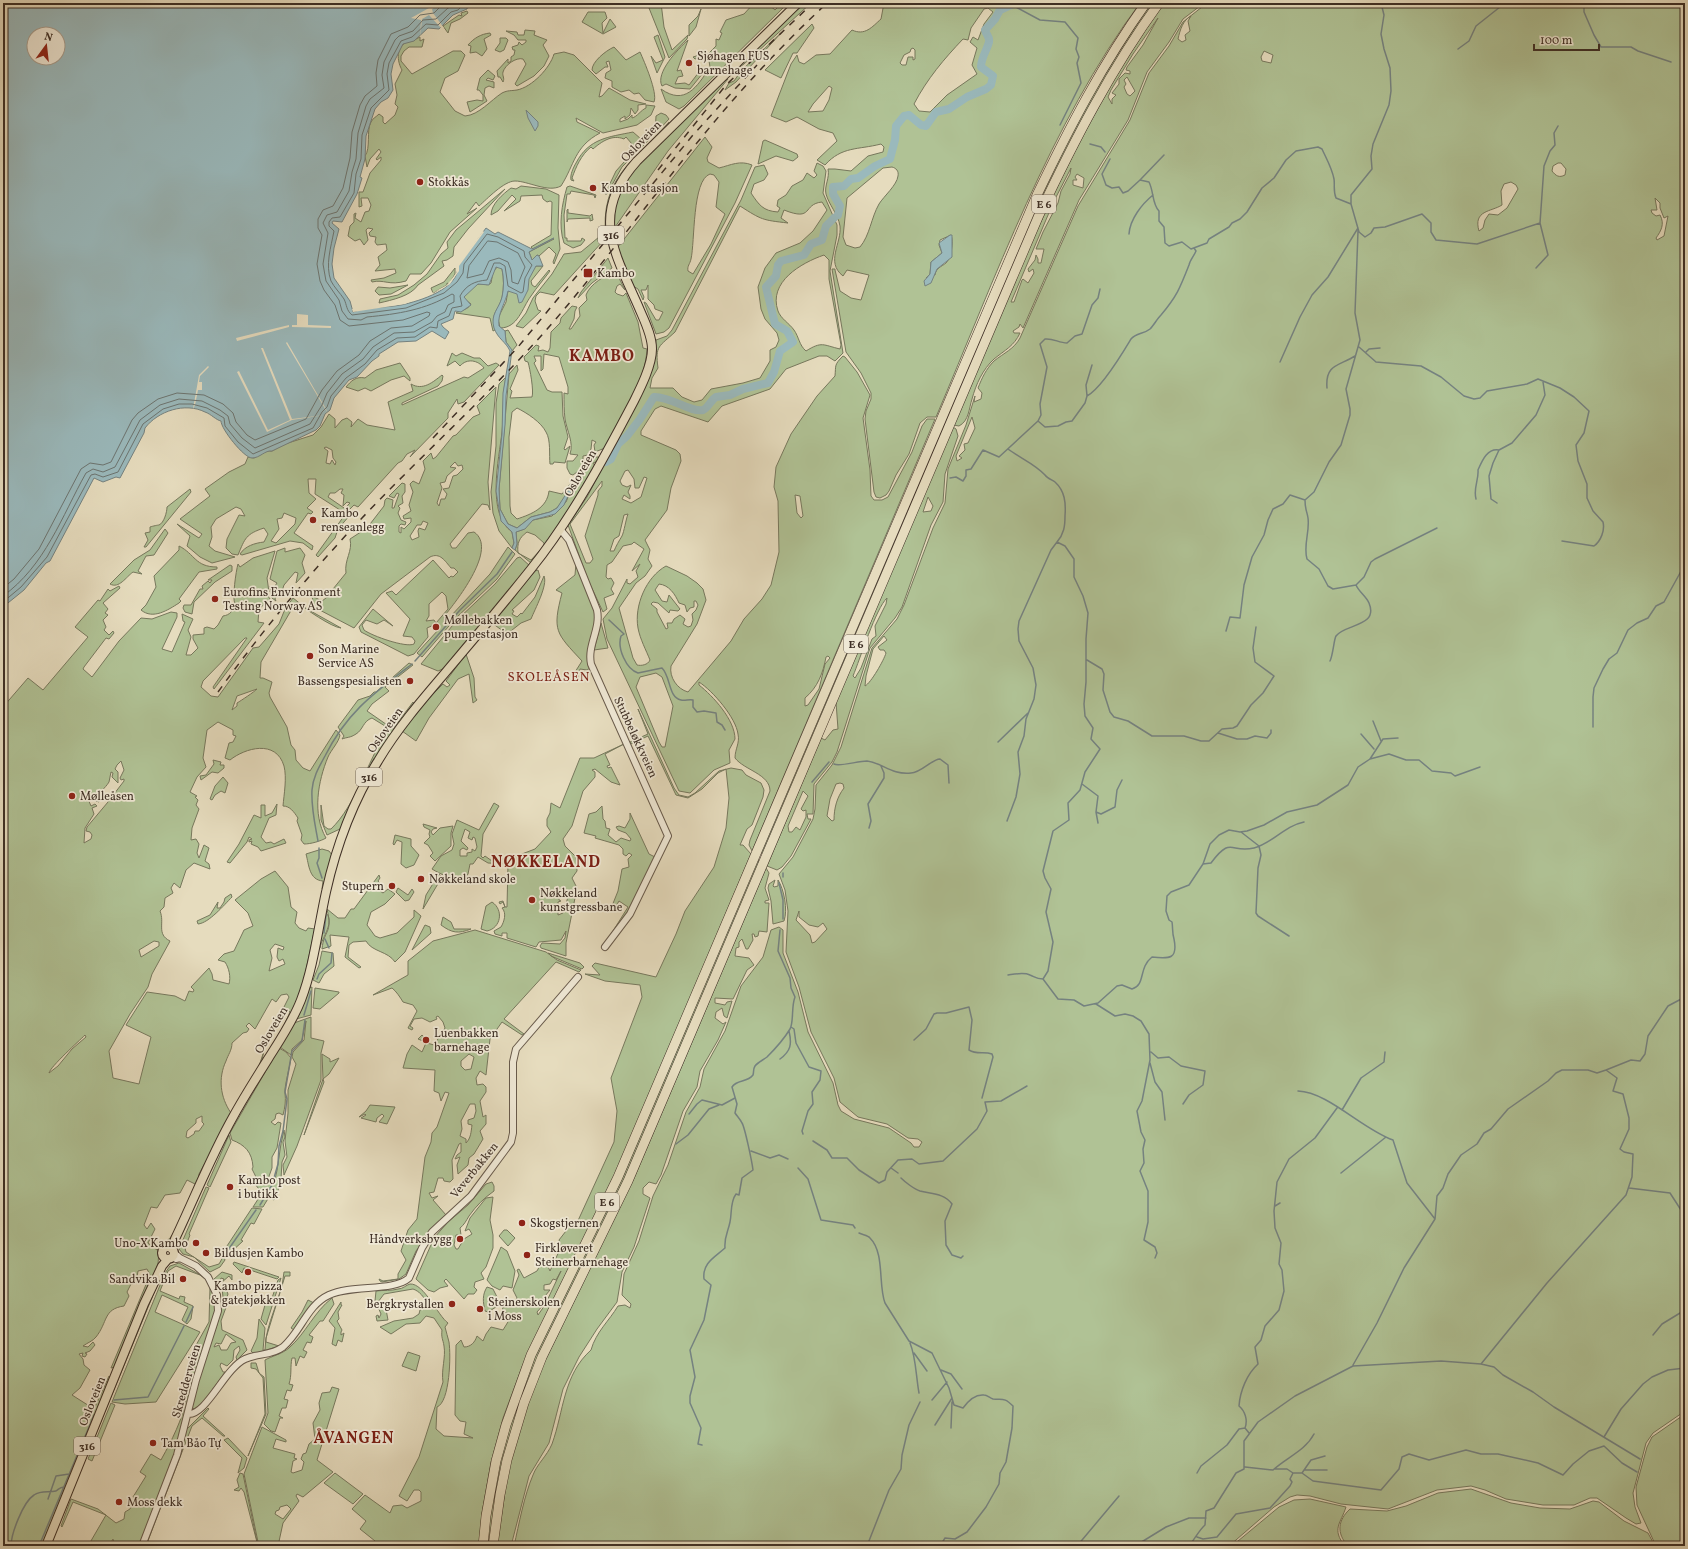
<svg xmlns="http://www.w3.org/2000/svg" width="1688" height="1549" font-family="Vollkorn,serif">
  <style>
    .green { fill: #b0c295; stroke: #77785d; fill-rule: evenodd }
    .water { fill: #9ab9bc; stroke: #758280; fill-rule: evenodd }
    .pier { fill: #e6dcbe }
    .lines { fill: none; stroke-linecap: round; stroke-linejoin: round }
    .shore { stroke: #6c7470; stroke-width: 1 }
    .stream { stroke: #758280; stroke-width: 1.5 }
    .river { stroke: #9ab9bc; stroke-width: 8 }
    .minor-casing { stroke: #685a4b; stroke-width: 8 }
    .major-casing { stroke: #3e2f25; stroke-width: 10 }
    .highway-casing { stroke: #3e2f25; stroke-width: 10 }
    .minor { stroke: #efe8d5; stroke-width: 6 }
    .major { stroke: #e6dcbe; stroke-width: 8 }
    .highway { stroke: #e6dcbe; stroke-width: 9 }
    .rail { stroke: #3e2f25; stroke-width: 1.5; stroke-dasharray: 7 7; stroke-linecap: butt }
    .poi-dot { fill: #8f2418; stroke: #efe8d5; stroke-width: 1.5 }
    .labels { text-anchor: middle; stroke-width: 3.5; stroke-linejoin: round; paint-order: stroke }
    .shield { fill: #efe8d5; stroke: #73665a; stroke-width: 1 }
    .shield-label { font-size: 11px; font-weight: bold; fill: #3e2f25 }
    .poi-label { font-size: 12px; fill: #3e2f25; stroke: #efe8d5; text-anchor: start }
    .street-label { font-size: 12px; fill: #3e2f25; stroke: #efe8d5 }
    .neighbourhood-label { font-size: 13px; letter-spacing: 1px; fill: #7a1f14; stroke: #efe8d5 }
    .district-label { font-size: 16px; font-weight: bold; letter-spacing: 1px; fill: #7a1f14; stroke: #efe8d5 }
  </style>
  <rect width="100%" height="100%" fill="#e6dcbe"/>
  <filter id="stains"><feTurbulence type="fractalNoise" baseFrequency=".005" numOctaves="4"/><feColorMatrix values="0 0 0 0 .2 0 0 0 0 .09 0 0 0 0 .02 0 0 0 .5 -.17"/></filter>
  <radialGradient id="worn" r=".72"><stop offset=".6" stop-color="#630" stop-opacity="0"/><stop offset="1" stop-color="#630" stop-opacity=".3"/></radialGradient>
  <path class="green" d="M 647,3 L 661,3 L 664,27 L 672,50 L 688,35 L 687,39 L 669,58 Z
    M 754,3 L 767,3 L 775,10 L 782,3 L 788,3 L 684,106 L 679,109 L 666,102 L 661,89 C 685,106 697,87 710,67 L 709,61 L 711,58 L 702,57 L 695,59 L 693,57 L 703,54 L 704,50 L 708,54 L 716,46 L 716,39 L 719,40 L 722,33 L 720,32 L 726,20 L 744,14 Z
    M 807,3 L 811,3 L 744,64 L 734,71 L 790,15 Z
    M 884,3 L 1140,3 C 1050,124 995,279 936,417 L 927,417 L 920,423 L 909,454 L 896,475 L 889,491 L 886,495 L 880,498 L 876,497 L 874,492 L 865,419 L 866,411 L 871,399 L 871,393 L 861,373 L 846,352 L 832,269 L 835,269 L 835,270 L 840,291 L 851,298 L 861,300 L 869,275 L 847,270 L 843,276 C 825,262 842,243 840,226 C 838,214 829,205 826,194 C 824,186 830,178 828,169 L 835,169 L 851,171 L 868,156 L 883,152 L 884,147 L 881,144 C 858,150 842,146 825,165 L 817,160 L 837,141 L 833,133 L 819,129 L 797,117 L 786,122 L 771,116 L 791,64 L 797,55 L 799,62 L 804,64 L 816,55 L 830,54 L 852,30 C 865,36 872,27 881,19 ZM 988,8 L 993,12 L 984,24 L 978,40 L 973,37 L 970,42 L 977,48 L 972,65 L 977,74 L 947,95 L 930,112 L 919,111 L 914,104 C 927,79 944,59 963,39 L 968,40 L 971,28 L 984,9 ZM 913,48 L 915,50 L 915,59 L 913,60 L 913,57 L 908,57 L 906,65 L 902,65 L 900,63 L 904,55 L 910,52 L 911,49 ZM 829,86 L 832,88 L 829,100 L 823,111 L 808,112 L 813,104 ZM 892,167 C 896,168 899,171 898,176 C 897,185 884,196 879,204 C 871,218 870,235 860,247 L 855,248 L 846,245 L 843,237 L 847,198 L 883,168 ZM 951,235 C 954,242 951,258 946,263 C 941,267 936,268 935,275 L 926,278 L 930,274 L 931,262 L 942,253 L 939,245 L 940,240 Z
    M 1150,3 L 1155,3 L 1111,68 L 949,416 L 948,415 L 1015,251 L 1085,105 Z
    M 1164,3 L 1168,3 L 1166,6 L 1168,8 L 1173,3 L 1194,3 L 1196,5 L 1204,3 L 1183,19 L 1169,42 L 1147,72 L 1128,120 L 1079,200 L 1023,328 L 1020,324 L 1019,327 L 1013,331 L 1014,333 L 1020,333 C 1014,346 1005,350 994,359 C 983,369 976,384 972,399 C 969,408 969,421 959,426 L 953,425 C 1015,280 1072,132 1164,3 ZM 1158,18 L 1143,45 L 1127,67 L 1126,70 L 1130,71 L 1130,74 L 1125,73 L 1119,79 L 1119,84 L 1112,93 L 1116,95 L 1112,99 L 1112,104 L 1108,97 L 1111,90 L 1133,54 ZM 1127,77 L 1135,91 L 1130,96 L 1127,94 L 1124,87 L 1126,84 L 1124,80 ZM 1071,168 L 1070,174 L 1061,191 L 1058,203 L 1043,232 L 1036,249 L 1044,249 L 1041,263 L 1038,263 L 1038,259 L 1036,255 L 1035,260 L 1028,269 L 1029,272 L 1033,269 L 1034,273 L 1028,283 L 1023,279 L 1022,280 L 1014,302 L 1011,302 L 1054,201 ZM 1077,174 L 1084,178 L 1083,188 L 1073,185 L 1073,180 L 1077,180 L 1075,177 Z
    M 1207,3 L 1685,3 L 1685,1411 L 1653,1433 L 1646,1443 L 1633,1493 L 1635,1507 L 1641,1523 L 1636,1524 L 1626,1518 L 1597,1498 L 1590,1498 L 1574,1505 L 1543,1505 L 1506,1499 L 1485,1490 L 1471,1486 L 1437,1490 L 1388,1509 L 1341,1504 L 1310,1496 L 1297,1495 L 1290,1497 L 1274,1507 L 1229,1546 L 514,1546 C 519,1524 524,1496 533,1475 C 537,1464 547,1456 552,1444 C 564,1411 563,1375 591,1350 C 596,1332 609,1321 618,1306 L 625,1305 L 630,1308 L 631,1304 L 622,1295 L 624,1274 L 639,1241 L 653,1196 L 668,1165 L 686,1112 L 700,1087 L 704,1069 L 725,1031 L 741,986 L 763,957 L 771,930 L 779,927 L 783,930 L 783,953 L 798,992 L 808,1032 L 833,1083 L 838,1105 L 841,1111 L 854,1119 L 889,1128 L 911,1143 L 914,1147 L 919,1147 L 922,1142 L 918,1139 L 908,1138 L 887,1124 L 858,1117 L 840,1102 L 834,1078 L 811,1032 L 799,987 L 786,952 L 788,911 L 785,890 L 779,874 L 793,857 L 813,819 L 815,809 L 816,785 L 832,765 L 841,747 L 872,648 L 897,619 L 904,605 L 933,528 L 945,503 L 948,469 L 966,425 L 975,396 L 974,402 L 981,399 L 982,393 L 978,388 C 982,378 986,369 994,361 C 1004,353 1014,349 1020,338 L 1078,206 L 1130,120 L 1149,73 L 1169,46 L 1183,22 ZM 1191,16 L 1188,21 L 1190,31 L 1185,35 L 1186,40 L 1182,42 L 1178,39 C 1180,30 1183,20 1191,16 ZM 1264,51 L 1273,55 L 1271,63 L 1262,61 L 1261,57 ZM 1558,163 L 1561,163 L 1566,169 L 1565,175 C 1559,178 1556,176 1552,171 L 1553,166 ZM 1511,182 L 1516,185 L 1518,189 L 1507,208 L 1498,215 L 1489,214 L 1485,220 L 1483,228 L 1479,231 C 1473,210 1491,212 1502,205 L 1501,191 L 1504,184 ZM 1655,198 L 1660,203 L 1660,208 L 1664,218 L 1668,216 L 1664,236 L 1657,240 L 1656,238 C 1661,231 1665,224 1660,215 L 1656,216 L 1652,213 L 1651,210 L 1657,210 ZM 972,417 L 975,428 L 968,443 L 964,444 L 965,450 L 959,456 L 962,458 L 957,461 L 956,456 ZM 884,636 L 887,640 L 878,647 L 880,650 L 884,650 L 886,653 C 884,660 871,683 865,686 L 866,676 L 873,649 ZM 840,783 L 843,784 L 844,788 C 837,797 834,808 834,820 L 832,821 L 827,816 L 830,799 L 836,784 ZM 799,911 L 799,917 L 809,925 L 818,927 L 823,923 L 827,929 L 815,942 L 812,943 L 810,935 L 796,920 Z
    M 701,9 L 696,27 L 689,36 L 689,25 L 698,16 Z
    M 467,11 L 468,13 L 460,19 L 451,23 L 448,33 L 443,26 L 459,15 L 462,16 L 461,13 Z
    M 588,12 L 605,12 L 607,18 L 602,23 L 603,33 L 610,19 L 616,27 L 603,34 L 582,22 Z
    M 812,24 L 814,28 L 797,53 L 793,53 L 781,78 L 765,70 Z
    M 525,30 L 535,31 L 534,35 L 547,40 L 543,45 L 549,56 L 544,66 L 534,76 L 517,86 L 515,84 L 526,64 L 523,59 C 516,57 505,65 503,72 C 502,76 505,78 503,82 L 500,77 L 498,77 L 497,71 L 508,59 L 508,63 L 511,61 L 511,57 L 514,55 L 515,50 L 513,50 L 512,47 L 518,45 L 519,42 L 522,45 L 526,42 L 526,40 L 518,40 L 514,35 L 506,31 L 517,32 L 518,35 L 524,35 Z
    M 782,32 L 736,82 L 725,90 L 729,83 L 734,81 L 741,71 Z
    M 490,33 L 491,35 L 484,39 L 487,49 L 482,56 L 476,52 L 470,53 L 471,46 L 468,45 C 474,38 481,34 490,33 Z
    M 658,35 L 665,57 L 657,73 L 651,56 L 656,63 L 663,60 L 654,37 Z
    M 420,37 L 420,41 L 424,39 L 422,47 L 409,47 L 404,51 L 401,56 L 401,61 L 412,74 L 453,51 L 461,51 L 465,55 L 458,71 L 445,78 L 440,92 L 455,111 L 465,116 C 479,115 491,100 502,93 C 508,90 511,91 517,90 C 532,87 550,68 554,54 L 564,52 L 574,55 L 602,83 L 599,97 L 602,96 L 609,88 L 630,100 L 646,104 L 638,105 L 638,110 L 635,114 L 631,108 L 630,115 L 625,119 L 625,116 L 620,119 L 620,122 L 628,119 L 632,115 L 632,118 C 637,117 641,110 646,108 L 646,105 L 655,106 L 651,115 L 637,125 L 603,133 L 576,118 L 577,122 L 600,133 C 574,147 575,164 561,186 C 548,193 528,181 515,181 C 504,181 487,199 479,206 L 476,202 L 467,214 L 477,208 L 450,232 L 431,263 L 421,274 L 410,274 L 406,281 C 389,286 384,279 372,282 L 371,280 L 384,278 L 396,273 L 395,269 L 375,271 L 380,265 L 378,257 L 387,250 L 386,244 L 377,245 L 375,242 L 376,237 L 370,236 L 369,233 L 373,229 L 368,228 L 366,230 L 368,240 L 364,245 L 360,239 L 355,241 L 348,236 L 350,226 L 354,222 L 354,214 L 356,213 L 355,218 L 361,222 L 365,212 L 369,211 L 371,205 L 368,198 L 361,198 L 362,206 L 359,207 L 359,192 L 363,192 L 370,173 L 381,160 L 381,157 L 377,160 L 376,159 L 381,152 L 379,149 L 370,159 L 367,167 L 365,156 C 371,148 366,131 371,122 C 372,119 376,117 379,114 L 383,117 L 383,122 L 385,124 L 395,115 L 398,107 L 395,104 L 397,95 L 395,84 L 402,70 C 398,63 395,50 405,43 C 409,41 415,40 420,37 Z
    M 500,38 L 506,38 L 508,40 L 504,50 L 500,52 L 495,50 L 500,43 Z
    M 688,40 L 677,71 L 681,70 L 683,76 L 678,77 L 675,84 L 685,83 L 689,85 L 699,72 L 703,73 L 690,89 L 675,88 L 666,84 L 662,86 C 655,73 678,49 688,40 Z
    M 614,47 L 626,60 L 640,52 C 644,61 658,93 654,102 L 645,100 L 639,93 L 634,94 L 629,90 L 621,92 L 612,87 L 612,81 L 605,78 L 606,73 L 611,70 L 609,61 L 606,62 L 608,67 L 605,67 L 596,74 L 592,70 C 592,62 605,51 614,47 Z
    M 488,70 L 495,76 L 493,80 L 488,78 L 486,80 L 494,82 L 494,88 L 489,86 L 485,88 L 484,95 L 487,101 L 470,112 L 467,102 L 477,100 L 483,101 L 483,95 L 479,90 L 477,90 L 480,78 Z
    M 728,79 L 668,151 L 613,230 L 613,215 L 619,194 L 632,171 L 721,83 Z
    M 661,113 L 666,115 L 669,119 L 655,134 L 656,116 Z
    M 669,122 L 668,125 C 636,158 601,184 608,236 L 606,239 C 599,177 634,162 669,122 Z
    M 633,132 L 641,139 L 645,141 L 652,135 L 651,138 L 622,167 L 607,194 L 605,194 L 616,171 L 632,153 L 629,147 L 632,144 L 626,137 L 624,139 C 612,134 601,142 593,149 L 591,147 C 581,155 576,167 572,178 L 574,181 L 571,180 C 570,175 573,168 576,163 C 589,138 609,137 633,132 Z
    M 705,137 L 712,147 L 707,158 L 708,162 L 719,168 C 731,165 740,160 752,165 L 735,203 L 669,328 L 664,332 L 656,334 L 644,302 L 646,303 L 656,320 L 659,320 L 663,312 L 655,309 L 654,305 L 648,299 L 648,285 L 646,290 L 641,290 L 644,297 L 643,300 L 638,289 L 633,286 L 617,248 ZM 710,174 L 714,175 L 719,182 L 716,207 L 725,214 L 711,244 L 693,274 L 688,271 C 687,266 690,264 691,259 C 695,242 692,180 710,174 Z
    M 765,140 L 797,154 L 798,157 L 793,161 L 776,156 L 758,164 L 763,141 Z
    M 817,163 L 823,166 L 826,171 L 823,193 L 837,225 L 837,235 L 830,271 L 843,353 L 835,361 L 827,356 L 819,356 L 786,369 L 770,389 L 722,406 L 708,422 L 661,406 L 655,409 L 641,431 L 641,435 L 676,450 L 680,454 L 681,461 L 671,488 L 667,510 L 645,540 L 650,550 L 648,559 L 652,566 L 645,576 L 636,583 L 619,608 L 633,658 L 637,665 C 641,666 648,665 650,660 C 646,650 640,639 638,628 C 634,606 646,577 666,566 L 687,576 L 697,583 L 703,589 L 706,600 L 697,624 L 671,666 C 669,677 677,689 688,692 L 731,641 L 744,619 L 762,599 L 771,585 L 779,552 L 778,501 L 774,487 L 776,467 L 791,434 L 817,396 L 835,376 C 836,365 834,365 843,356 L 845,357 L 857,372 L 870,395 L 863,418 L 870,470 L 871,496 L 874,500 L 882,500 L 888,497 L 912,452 L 922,426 L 927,419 L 935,419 L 752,851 L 749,845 L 750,840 L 770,791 C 770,774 744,770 735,758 C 735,749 740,743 738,734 C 736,718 713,691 699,682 L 699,685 C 713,696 735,720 735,739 L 729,750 L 730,763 L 714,770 L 690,793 L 679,791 L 607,639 L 603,619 L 612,608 L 627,579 L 627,583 L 630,584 L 638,577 L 636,571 L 640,564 L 632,571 L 644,549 L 634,542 L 632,544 L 623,546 L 612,562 L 607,565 L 606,577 L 608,579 L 611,578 L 614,583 L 611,589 L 614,594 L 604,598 L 607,609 L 603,612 L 588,580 L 568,525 L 587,497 L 646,385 L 653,364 L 656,340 L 667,336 L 672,330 L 741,200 L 755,167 L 764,165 L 768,174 L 764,180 L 754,184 L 751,193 C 759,205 763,211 778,212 L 780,208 L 777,206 L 778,200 L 786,195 L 792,186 L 803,180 L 807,173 L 814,178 L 817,175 L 814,171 ZM 822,202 L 827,210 L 813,231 L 800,243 L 776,253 L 765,268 L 758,287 L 761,309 L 765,319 L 777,333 L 779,340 L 776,347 L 770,350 L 770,361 L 760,378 L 743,383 L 711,389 L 702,400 L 694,402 L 682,397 L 673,388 L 650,388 L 652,378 L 658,368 C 655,345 659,347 675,332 L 740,206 C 762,220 762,220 788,223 L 781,218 L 784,210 C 814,222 802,204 822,202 ZM 824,255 L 829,260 L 829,279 L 841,345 L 840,349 C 823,345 822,341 806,351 C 799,345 799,337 794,330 C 789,323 781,319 778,311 C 768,282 801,263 824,255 ZM 628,470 L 634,479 L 635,488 L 639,488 L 644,477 L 647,478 L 641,497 L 631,503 L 622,499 L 624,495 L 630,499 L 630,496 L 628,492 L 631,485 L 627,487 L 622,485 L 620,481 L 625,471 ZM 602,481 L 602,486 L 598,491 L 598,495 L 585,536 L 593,559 L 590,563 L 586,563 L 570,524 ZM 795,495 L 800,496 L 803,516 L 801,518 L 797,513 ZM 628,514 C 626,519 624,532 622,536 C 619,541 616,546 614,551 L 610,551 L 614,539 L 619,536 L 624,515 ZM 659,584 C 669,585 675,594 679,603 L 685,605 L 687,612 L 690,608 L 694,607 L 694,601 L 696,601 L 698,605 L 696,610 L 692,614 L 693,620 L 691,626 L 688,627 L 683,624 L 685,619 L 680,615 L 674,619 L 672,623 L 667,623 L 668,628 L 666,629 L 657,612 L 657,609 L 651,604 L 653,602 L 658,603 L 669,613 L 670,610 L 678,611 L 680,609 L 669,595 L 667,602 L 662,601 L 655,590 ZM 828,656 L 830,658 L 825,664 L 819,689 L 808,705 L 805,706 L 805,698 C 818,687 823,673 826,657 ZM 656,673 L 662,677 L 673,706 L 665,747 L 662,747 L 659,742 L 636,687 L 640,677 Z
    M 521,186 L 546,189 L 559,195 L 558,228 L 560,249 L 554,264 L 553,262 L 556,254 L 549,247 L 539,256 L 537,255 L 532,260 L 529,252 L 554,239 L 552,239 L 533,249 L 531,247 L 551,235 L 552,202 L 550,201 L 547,202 L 543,199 L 542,195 L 521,196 L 520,201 L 504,211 L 516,199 L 512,195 L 498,211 L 491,215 C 491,204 503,194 511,188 L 516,189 Z
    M 570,186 L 596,195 L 595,198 L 594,195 L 571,191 L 570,194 L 567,194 L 564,215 L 565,238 L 567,238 L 567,241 L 581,241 L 582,238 L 585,240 L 581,245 L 573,248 L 564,243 C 558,225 562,204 567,187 Z
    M 505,189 L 468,229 L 454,247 L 453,256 L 447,260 L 442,261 L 444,266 L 418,285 C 411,296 392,300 379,303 L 380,299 L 398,295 L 414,285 L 427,274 L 441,254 L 448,248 L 447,242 L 456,230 Z
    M 568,209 L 568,213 L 590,216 L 592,214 L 593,220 L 590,221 L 590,218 L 568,219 L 567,222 L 567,210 Z
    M 599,237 L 603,238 L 604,240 L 554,295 L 540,292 L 536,296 L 535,301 L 538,310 L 541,311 L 523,328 L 516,326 L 526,313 L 533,298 L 552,274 L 564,254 L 581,252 Z
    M 608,258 L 612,268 L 592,283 L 578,298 L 581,292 Z
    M 498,266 L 502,269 C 504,278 504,289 502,298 C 498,312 490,313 495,330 L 493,331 L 490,318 L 456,313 C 460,310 467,311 471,304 L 463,298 C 467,292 474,283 482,284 C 486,284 487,286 491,283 L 493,272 Z
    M 536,266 L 543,266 L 531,281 L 532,285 L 535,287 L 549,270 L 550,271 C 544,279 537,287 531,296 C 522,308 518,328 500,328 L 498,318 L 506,302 L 508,291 Z
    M 455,268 L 455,274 L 449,284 L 447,283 L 447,285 L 433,293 L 431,288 L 444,282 Z
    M 616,272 L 625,290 L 620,284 L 617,286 L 615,292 L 617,294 L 623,296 L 626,293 L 638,322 L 643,348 L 647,349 C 645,385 621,417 605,448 L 595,452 L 594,445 L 596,442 L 592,440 L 591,449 L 588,455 L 583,456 L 583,463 L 588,457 L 591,457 L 581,469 L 573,475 L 570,474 L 567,468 L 567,461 L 573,461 L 578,455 L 570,454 C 574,443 567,431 565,419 C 564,411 564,402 564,393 L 568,394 L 568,387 L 559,357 L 544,354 L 543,369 L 541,371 L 541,356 L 534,356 L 536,361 L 534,363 L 547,390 L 552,392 L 562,392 L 563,416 L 568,437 L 564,449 L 565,450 L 570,446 L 565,463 L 554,462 L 553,464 L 550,464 C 549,455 551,440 546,432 C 541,422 527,413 517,408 L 512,412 L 509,437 L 510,506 L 511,513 L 517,519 C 532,514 547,508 549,491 L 562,494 L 575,478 L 585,472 L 595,457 L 600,457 L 598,461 L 593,463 L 595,466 L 578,496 L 532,563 L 531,563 L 515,550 L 517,544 L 516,532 L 524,529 L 533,520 L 552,516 L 566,502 L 569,495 L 580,484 L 579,483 L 570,491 L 557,508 L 550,512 L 531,517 L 517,528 L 508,524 L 500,509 L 499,489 L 509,374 L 517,365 L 518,370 L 510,389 L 512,391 L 510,398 L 532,397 C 534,391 530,369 528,362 L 525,361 L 524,357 L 536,345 L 539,346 L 538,351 L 543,350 L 548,352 L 550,348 L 551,332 L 560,323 L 561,318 L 572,306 L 577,307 L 575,311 L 574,319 L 569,329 L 571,329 L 580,316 L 579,308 L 587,300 L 586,295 C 590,284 605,275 616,272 ZM 527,532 L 535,535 L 544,543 L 544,546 L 531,560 L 518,553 C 517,543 519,538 527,532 Z
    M 408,285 L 391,294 L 379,295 L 375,291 L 378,287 L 390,288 Z
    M 508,330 L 517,345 L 512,351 L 506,342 L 505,331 Z
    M 452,353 L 456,356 L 462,353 L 474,358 L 480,358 L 488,366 L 496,363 L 499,365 L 464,402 L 458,404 L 457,399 L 448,413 L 448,418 L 410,457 L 415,450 L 407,454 L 402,461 L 398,463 L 358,507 L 354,505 L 349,510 L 350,515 L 338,529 L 335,538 L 318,557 L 316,555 L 344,516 L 340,510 L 315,494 L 316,479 L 308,479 L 309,493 L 316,499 L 307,508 L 313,512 L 311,514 L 308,513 L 294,533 L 313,546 L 312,550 L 303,543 L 290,541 L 242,555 L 240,554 C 245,546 255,543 264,542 L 268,534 L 264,528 C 246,534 245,538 238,555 L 232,554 L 226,548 L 227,539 L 239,515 L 245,516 L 241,509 L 236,507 L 216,519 L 211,527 L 212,537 L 209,546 L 215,551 L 235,557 L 212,563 L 200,557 L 187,546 L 190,536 L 177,524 L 199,538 L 202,534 L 180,519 L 210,496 L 205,489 L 229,472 L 245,464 L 248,457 L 254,458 L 266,451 L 272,451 L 285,444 L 313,435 L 321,427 L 329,414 L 335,419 L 335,428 L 342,420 L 347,418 L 352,422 L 351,427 L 358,419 L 367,425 L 395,430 L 388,402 L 413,391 L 411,384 C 423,391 433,382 442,375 L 443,376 L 442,381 L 438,386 L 402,403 L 402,405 L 464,377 L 468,378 L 484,368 C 478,360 467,358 460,366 L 455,361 L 447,366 ZM 326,447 L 332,450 L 333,458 L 336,462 L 335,465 L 332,460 L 330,464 L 326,463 L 328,451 L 324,448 ZM 340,489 L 343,489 L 341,493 L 344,495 L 343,506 L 347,502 L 350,503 L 347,506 L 347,510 L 328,497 L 330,493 L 335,493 ZM 284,513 L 296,518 L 295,524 L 276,543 L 271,541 L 279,529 L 277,519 L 282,518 Z
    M 400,363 L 410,378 L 410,381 L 404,376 L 391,380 L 371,391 L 365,388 L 358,391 L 346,387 C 351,381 356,376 365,378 L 376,370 Z
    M 506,377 C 502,395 504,414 502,432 C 499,459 486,514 512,532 L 514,543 L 512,548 L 499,531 L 493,513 L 491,492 L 496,446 L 496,403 L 499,384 Z
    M 496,387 L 488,482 L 490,510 L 488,505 L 482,504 L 450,544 L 452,548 L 456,548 L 468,533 L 474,532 C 498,548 458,599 446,614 L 445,618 L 449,618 L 490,574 L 508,547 L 515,554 L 497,579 L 455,619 L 422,657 L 417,653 L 440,628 L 436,624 L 427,628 L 428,637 L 414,654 L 408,656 L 361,632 L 359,627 L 373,609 L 393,626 L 384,620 L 377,624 L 366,620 L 362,625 L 364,630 C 372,636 406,648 414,644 L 415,641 L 412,637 L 403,636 L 410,619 L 386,593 L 392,591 L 396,595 L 433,560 L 449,578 L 451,576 L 453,577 L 458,572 L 454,568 L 451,568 C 445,561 440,552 430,557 L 381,594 L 354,628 L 314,607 L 312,596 L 322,601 L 334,592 L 333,589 L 346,573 C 344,560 353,551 350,539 L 367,528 L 384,506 L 385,500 L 387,498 L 393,500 L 392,508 L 394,508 L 399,494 L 397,493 L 394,498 L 389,496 L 402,483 L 405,484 L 405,492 L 402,496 L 403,503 L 398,506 L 400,508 L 398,513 L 401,520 L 406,522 L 405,525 L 401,524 L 399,526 L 399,532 L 401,533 L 401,527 L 404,529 L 411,522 L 411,518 L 404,519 L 403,516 L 411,511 L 409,505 L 413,492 L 410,484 L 413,481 L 419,484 L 425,469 L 423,461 L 431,453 L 433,459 L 436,457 L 453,436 L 456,435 L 473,417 L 480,414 L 477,406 ZM 455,462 L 458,466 L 462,465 L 463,469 L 457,475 L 453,476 L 449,488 L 443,489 L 447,494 L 445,499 L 441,499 L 439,506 L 437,503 L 442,488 L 440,483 L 445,482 L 447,476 L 456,468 L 450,467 ZM 423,521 L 428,523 L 425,530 L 419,528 L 418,531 L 419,537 L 412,540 L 410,536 L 417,525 L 421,525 ZM 442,592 L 446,596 L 448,609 L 436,623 L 434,620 L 426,621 L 429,616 L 429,604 Z
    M 953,427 L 956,429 L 958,436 L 945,474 L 943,502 L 931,525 L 902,607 L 895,618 L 870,648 L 837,752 L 832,762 L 814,784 L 813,814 L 807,814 L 808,819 L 811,819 L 791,856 L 782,867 L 777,870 L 767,866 L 821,738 L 825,740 L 833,730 L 838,729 L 836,702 ZM 928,497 L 933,506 L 931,511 L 923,512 ZM 887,598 L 886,604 L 875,626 L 876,636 L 872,639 L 861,668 L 855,678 L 853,676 C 860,659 876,608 887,598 ZM 803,791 L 808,796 L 801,809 L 803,811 L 806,810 L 806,817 L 800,830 L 796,827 L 792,832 L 789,832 L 788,826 Z
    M 190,489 L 191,492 L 146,547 L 144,547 L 148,540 L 145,533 L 150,532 L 150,527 C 153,526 158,525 159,525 C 164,523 167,512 167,507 Z
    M 165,529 L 168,533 L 154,555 L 146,556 L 138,571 L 142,574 L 133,572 C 126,577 119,589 110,584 L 134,560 L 150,550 Z
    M 895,539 L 896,541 L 763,855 L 760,851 Z
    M 179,546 C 195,554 195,567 217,567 L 217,569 L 199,572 L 179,599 L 181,601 L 179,603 C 168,610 153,620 141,610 L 146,605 L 156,587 L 154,576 L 179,550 Z
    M 285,548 L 285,552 L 300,548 L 305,555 L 302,563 L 305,573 L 296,583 L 298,573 L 295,572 L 284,585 L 282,591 L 281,592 L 278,588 L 275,599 L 276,601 L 272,598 L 270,586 L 276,592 L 275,586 L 277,583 L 270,579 L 277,551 Z
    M 275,551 L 267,578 L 269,592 L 266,589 L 264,594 L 267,597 L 268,596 L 270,599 L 259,609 L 258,622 L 264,623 L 214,689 L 213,687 L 247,638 L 245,638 L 203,681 L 201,687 L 211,696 L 218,697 L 253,648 L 259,647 L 279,624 L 285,609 L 293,598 L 307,609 L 341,628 C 331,627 306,609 296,602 L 261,662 L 260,678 L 263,678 L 272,682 L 269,693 L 270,697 L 287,727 L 291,745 L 295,750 L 296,760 L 303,768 L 310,771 L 336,730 L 340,735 C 339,742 331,750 328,757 C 318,781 312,814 326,838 C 321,841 311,844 304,844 L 301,840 L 302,835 L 297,821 L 298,818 C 294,812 290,806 283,806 C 284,794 287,778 284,766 C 276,739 245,748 230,760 L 225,758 L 229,743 L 233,742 L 236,736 L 233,735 L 233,730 L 218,722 L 207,730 L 203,758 L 206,767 L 197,777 L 190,792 L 197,796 L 195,797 L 198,800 L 196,805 L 199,809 L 192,828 L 191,840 L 196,839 L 199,844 L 197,853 L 199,858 L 204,845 L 209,848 L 205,861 L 209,864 L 210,869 L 194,863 L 186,870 L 180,888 L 174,883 L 171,888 L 173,893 L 165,898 L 164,907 L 160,911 C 165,923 156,934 170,941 L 169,943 L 152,974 L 148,987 L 130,1014 L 109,1051 L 113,1078 L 139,1084 L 151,1037 L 126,1025 L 147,992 L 175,996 L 185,1001 L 189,991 L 193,992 L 194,990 L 191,987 L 209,968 L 212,974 L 213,980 L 229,984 C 231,977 229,968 225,962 L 218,960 L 224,954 L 234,951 L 244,930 L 253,926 L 248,913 L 235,900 L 261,879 L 275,871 L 288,887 L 291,907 L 297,912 L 295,923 L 299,928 L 306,931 L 308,928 L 315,929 L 317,918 L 303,984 L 293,1011 L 281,1032 L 290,1012 L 284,1007 L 289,997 L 287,994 L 281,995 L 276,1002 L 272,999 L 255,1029 L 249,1023 L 246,1026 L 249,1029 L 247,1032 L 243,1033 L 232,1043 C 232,1050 228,1055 226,1061 C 218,1078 220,1097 231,1113 L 259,1066 L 264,1051 L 261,1064 L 207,1164 L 205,1163 L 199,1174 L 197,1185 L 187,1180 L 180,1193 L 165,1195 L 157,1208 L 151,1207 L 144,1225 L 147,1229 L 151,1223 L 155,1229 L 148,1243 L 157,1250 L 171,1237 L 178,1228 L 170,1240 L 159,1250 L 158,1264 L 115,1367 L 111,1368 L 150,1275 L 147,1269 L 138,1271 L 136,1283 L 131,1284 L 127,1292 L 129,1296 L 124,1306 C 103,1309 108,1322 96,1337 C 93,1341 87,1343 83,1346 L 88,1347 L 93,1342 L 95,1345 L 90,1351 L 85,1353 L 87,1354 L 85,1357 L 82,1356 L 83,1353 L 79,1354 L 83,1359 L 84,1365 L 90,1370 L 80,1388 L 72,1395 L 94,1409 L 109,1376 L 111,1378 L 45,1541 L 41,1546 L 3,1546 L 3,707 L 28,678 L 43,690 L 88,637 L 75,627 L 98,600 L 100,601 L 108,589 L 110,591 L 119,586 L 120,588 L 103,603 L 108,609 L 105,613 L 108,615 L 103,620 L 106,627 L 104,630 L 109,635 L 113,631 L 114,633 L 109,639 L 106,638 L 84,667 L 83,669 L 92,677 L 119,641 L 141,618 L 152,619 L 171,612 L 177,613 L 177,617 L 162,649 L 172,652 L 185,622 L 183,621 L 182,614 L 193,619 L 188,630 L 191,637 L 186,655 L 191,655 L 198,648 L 193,639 L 193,635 L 204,634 L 204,628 L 207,627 L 214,629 L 218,625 L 223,616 C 230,615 233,611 235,604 C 232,598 236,571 238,564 L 240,567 L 253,558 ZM 257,689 C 254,692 242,700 237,703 L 237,706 L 232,710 L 237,696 ZM 121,761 L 124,770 L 120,778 L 121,780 L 124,779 L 124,781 L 114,794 L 109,795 L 108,802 L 87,827 L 86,831 L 90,832 L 92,835 L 91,839 L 84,843 L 85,828 L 94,814 L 92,808 L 97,806 L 95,804 L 91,806 L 88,799 L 93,800 L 96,798 L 96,801 L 99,802 C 98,791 105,789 109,782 C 110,779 110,775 111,772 L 113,773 L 112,777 L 118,783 L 118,772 L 115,769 L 117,765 ZM 154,941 L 159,942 L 159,946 L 141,957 L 139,950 ZM 275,944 L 284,947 L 283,950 L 278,948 L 277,957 L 279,961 L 283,959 L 285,964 L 269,971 L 272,958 L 270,950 ZM 85,1035 L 86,1037 L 72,1049 L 58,1066 L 49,1073 C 50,1067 79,1041 85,1035 ZM 202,1116 L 202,1122 L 204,1124 L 199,1131 L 195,1131 L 194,1134 L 188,1138 L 186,1137 L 187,1131 L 196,1123 L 196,1119 Z
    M 520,557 L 530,566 L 445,668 L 438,671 L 421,664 L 457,620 L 495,584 L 517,558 Z
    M 576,563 L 596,611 L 590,668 L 587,670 L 580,669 L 577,680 L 570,680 L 582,661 C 556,633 552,631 562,593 L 556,590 L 575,575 Z
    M 230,565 L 232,566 L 232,571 L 215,582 L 194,602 L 192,614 L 185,612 L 183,608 L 184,605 L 191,605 L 200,589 L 203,589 L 202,586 L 208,581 L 210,583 L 212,580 L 208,580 Z
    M 538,570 L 540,577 L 534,590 L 512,610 L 514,611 L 512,614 L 517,617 L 521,613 L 522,614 L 535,597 L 544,576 C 548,585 535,609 531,619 L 521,623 L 507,634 L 492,623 L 535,571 Z
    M 601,623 L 608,648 L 594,650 Z
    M 466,654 L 474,678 L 475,697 L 477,700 L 473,703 L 469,674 L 458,679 L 429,718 L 416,741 L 402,731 L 428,699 L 443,684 L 447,687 L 450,685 L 446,681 Z
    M 409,663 L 413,665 L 385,687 L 389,691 L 372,704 L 367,711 L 393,729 L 413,702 L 414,704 L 340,829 L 327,835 L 321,820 L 321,805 L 324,826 L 328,829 L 331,829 C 356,805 367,762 386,733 L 385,726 L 372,718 C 363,721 363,730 356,734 C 350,738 347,737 342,739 L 344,736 L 338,727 L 358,700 L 370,696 L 374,692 L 376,692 Z
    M 638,709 L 674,788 L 679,795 L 688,797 L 695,793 L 719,771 L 731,768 L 742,770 L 746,775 L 761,783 L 764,790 L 763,797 L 752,825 L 747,829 L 740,845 L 743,845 L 751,854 L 617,1171 L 522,1367 L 503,1418 L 491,1462 L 482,1513 L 479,1546 L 373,1546 L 375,1541 L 360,1529 L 366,1521 L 352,1509 L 365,1495 L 390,1513 L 393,1506 L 402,1505 L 407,1508 L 421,1501 L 421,1492 L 419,1490 L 414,1490 L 407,1501 L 399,1496 L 419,1457 L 443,1382 C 441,1370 446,1357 444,1346 C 443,1339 441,1338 442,1330 L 434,1318 L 426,1316 L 420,1323 L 406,1324 L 391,1334 L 380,1327 L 394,1321 L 413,1318 L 419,1314 L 420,1310 L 430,1307 L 428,1303 L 426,1304 C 425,1297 419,1291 413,1289 L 384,1294 L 378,1302 L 375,1301 L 376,1291 C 384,1290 391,1291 398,1289 C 403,1289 406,1285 410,1284 C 424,1283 438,1316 448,1323 L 445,1327 C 446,1332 448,1337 449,1342 C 451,1355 450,1402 437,1407 L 436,1429 L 444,1436 L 473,1438 L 464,1434 L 466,1422 L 460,1421 L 455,1415 L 456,1345 L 461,1340 L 464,1347 C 471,1347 475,1342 477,1336 L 483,1341 L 486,1334 L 491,1327 L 503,1330 L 511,1317 L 508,1313 L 502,1312 L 503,1307 L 512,1307 L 517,1298 L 513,1290 L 519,1275 L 517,1270 L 519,1269 L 524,1278 L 537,1271 L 544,1258 L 550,1271 L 561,1247 L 559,1240 L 566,1231 L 565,1229 L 576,1225 L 614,1142 L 617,1111 L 611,1078 L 642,997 L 640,985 L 605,981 L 585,974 L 600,975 L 592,966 L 595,963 L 656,977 L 676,934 L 685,911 L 714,867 L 726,828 L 729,798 L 726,769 L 718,773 L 702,789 L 688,798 L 676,795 L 648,736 L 631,744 L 630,742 L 648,734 ZM 561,1271 L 545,1305 L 538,1315 L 537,1312 L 545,1303 L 545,1296 L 550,1290 L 544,1290 L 544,1285 L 550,1284 L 553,1279 L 556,1280 Z
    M 624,744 L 605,754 L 610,765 L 607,766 L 608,768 L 611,767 L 620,785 L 611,782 L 595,769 L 592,770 L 595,772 L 595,777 L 583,791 L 572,826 L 563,839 L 565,846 L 576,857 L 577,871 L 572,878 L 577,888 L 566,943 L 566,956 L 541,948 L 540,946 L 542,943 L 560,944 L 565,938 L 566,931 L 561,940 L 539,942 L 536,947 L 507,938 L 507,933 L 502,933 L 502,936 L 495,934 L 494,931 L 501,927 C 504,922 507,913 502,908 L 505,907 L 503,902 L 500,904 L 499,902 L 503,901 L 505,907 L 507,907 L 508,864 L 488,863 L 478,857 L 473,864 L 470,864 L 468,874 L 464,880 C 455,881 440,874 432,869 L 441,856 L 452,850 L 454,844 L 452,834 L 457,820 L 479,830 L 494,803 L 499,806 L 483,834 L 481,856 L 483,858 L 485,856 L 492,861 L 514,857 L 535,849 L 551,832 L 547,826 L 547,819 L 550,813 L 551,803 L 560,808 L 580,758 L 594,758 ZM 465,829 L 470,832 L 468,838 L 472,840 L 473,837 L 475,838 L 477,847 L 475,851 L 472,849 L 472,852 L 467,853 L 467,856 L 460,856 L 460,850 L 463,848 L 467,850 L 468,848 L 461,841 ZM 559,890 L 569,894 L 563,913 L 558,915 L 558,902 L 561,901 L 559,900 Z
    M 213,760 L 221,762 L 220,765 L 224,765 L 224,768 L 218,773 L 212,772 L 201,780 L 200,776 L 206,775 L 214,764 Z
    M 223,777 L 228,783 L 225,793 L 221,791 L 215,795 L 212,800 L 210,799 L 215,786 Z
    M 277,804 L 276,815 L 269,818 L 261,837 L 266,843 L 271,842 L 274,844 L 284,839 L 286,843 L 261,851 L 258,847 L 251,844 L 252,841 L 249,842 L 249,840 L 252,839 L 249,837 L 247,842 L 230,863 L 227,862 L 239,844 L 254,815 L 261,818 L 261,805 L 265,805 L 265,816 L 272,813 Z
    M 602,806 L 603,819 L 605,821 L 606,828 L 610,829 L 608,835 L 616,842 L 621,838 L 630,841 L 631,839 L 626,833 L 618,830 L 616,827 L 619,826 L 625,828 L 630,819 L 630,813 L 649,854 L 655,857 L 624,919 L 608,939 L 628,907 L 619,901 L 615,908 L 612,906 L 618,891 L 622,869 L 629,867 L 628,859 L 632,855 L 629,853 L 626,856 L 623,854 L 623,849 L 619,845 L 595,838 L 596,836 L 584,833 L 589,814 L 596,812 Z
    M 423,824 L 437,828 L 433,829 L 431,832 L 433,835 L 440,828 L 453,826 L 451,833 L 451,846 L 435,861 L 430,856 L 433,853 L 428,845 L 424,843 L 430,837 L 429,834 L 430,830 L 424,827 Z
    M 395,835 L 411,839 L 411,846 L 419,855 L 414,865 L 406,868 L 401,864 L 402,842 L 397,840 L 394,845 L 393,844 Z
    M 322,849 L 329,851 L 332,855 L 324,889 L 322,889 L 323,881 C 309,880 309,865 306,854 Z
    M 757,859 L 760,863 L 633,1163 L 530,1377 L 490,1546 L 486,1546 L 497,1468 L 522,1385 Z
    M 766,868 L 769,873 L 765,888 L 769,900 L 765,901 L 765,903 L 769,903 L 767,932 L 759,931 L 758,936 L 755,937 L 754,934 L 752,934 L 753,940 L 748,949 L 746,949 L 742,939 L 739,942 L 739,947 L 736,948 L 735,956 L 749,958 L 754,965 L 747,970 L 733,999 L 715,998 L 715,1003 L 725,1005 L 727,1002 L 732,1001 L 727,1018 L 724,1016 L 722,1008 L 716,1012 L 715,1018 L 723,1024 L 726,1022 L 718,1040 L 700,1071 L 697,1087 L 683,1111 L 661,1175 L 656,1184 L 649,1182 L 643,1188 L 643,1194 L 650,1198 L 634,1247 L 622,1272 L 617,1302 L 597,1329 L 579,1357 L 563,1389 L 549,1443 L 529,1476 L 511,1546 L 497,1546 L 508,1471 L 522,1420 L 540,1371 L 635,1176 Z
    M 439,874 L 442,877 L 423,909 L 426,895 Z
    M 379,875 L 380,878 L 378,881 L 383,887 L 380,891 L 383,893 L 388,889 L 395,894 L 385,904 L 371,912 L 367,925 L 375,936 L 380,938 L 397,933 L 414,917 L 414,910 L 421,916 L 405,952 L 395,962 C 388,951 372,952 366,941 L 353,942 L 349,945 L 348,957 L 361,967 L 359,968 L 345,957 L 349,937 L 330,935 L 331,946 L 322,949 C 324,929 333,934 327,909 L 338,918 L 345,918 L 351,909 L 354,909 Z
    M 775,880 L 773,886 L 774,887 L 778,886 L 778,880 C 784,889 788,910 784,921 L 773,924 L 771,901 L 768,888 L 769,884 Z
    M 398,888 L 408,895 L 412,889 L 414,892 L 409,900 L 405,901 L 396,892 Z
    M 231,894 L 232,897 C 224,905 209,923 198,924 L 197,921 L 210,915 L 218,902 L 217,908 L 220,908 L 224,902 L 225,898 Z
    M 492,902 C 504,910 501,928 487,931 L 481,929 L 486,906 Z
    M 325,912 C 336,921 322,937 320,948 L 318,949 Z
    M 443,917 L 451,922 L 454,929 L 471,929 C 458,934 452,933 441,925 Z
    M 425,925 L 430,927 L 431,933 L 412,950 Z
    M 475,930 L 546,952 L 557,960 L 581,970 L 579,972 L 556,962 L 504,1019 L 524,1034 L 522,1035 L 502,1022 L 490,1039 L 486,1075 L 480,1071 L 476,1078 L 477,1085 L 483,1084 L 486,1087 L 486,1092 L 480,1101 L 483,1117 L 486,1115 L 486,1124 L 480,1131 L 483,1139 L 474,1154 L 469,1158 L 468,1165 L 458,1174 L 457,1165 L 460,1157 L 455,1159 L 457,1155 L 461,1152 L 461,1143 L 459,1144 L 452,1160 L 453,1179 L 450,1182 L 444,1181 L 443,1178 L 438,1178 L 434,1192 L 429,1193 L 432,1198 L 438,1196 L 433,1200 L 446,1215 L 435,1225 L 416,1251 L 406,1274 L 399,1279 L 382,1282 L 380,1281 L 379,1279 L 383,1281 L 398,1279 L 398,1274 L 406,1260 L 401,1251 L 408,1230 L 417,1219 L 425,1157 L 431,1142 L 432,1133 L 437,1127 L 449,1093 L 445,1092 L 441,1101 L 439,1093 L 434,1091 L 435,1070 L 403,1068 L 407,1054 L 412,1045 L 422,1052 L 426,1043 L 425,1039 L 423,1041 L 418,1039 L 422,1035 L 425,1038 L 427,1037 L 429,1042 L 427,1043 L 434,1045 L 445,1028 L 443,1022 L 438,1016 L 436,1017 L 437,1019 L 430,1022 L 422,1018 L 414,1019 L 410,1026 L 413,1028 L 412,1030 L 408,1028 L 417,1011 L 413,1005 L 403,1002 C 400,997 396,991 392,988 L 373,995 L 408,975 L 408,961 L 433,941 ZM 469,1054 L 474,1057 L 471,1069 L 465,1070 L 461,1066 L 461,1061 ZM 470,1104 L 475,1104 L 476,1111 L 474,1118 L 468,1120 L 468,1124 L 472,1125 C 471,1132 471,1138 466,1143 L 466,1139 L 460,1136 L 462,1129 L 461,1121 Z
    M 322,951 L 333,953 L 334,966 L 324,974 L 319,983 L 313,980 L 319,965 Z
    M 548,953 L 580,963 L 584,967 L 582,969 L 551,956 Z
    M 312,987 L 311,1015 L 296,1019 L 309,988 Z
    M 315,988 L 339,992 L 339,993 L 320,1009 L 313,1008 Z
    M 311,1017 L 311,1038 L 324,1041 L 321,1053 L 321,1080 L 297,1146 L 284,1175 L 283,1165 L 287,1157 L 285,1141 L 288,1113 L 288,1090 L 296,1064 L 292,1057 L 293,1052 L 304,1040 L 306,1021 L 302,1040 L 292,1049 L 291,1055 L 280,1047 L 294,1023 Z
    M 279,1048 L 286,1052 L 291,1058 C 290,1066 284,1088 285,1093 C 286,1100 285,1108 283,1115 L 279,1113 L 276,1114 L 275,1119 L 271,1122 L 275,1125 L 278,1122 L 281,1123 L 277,1148 L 272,1157 L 272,1168 L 268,1179 L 270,1184 L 274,1184 C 279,1166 279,1148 284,1130 L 285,1137 L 283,1142 L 285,1155 L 282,1162 L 281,1179 L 276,1198 L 274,1200 L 269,1197 L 263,1207 L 253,1207 L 262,1193 L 255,1184 L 253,1179 L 256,1177 L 252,1169 L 253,1167 C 252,1152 245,1145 232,1140 L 230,1133 Z
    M 322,1054 L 330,1059 L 330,1062 L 339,1058 L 329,1074 L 323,1079 L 324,1082 L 304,1135 L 323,1079 Z
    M 370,1105 L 395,1107 L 387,1124 L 379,1122 L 384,1116 L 382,1114 L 377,1118 L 376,1122 L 361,1118 L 366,1115 L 365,1114 L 359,1117 L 366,1111 Z
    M 229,1135 L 231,1142 L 210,1187 L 207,1185 Z
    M 492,1182 L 494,1186 L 494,1191 C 484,1198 476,1206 469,1216 C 466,1221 464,1225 460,1228 L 461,1235 L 456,1235 L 454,1245 L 456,1249 L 458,1249 L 464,1239 L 472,1234 L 469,1229 L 465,1231 L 470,1218 L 486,1198 L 493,1197 L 490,1220 L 493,1235 L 493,1248 L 486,1267 L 481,1273 L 484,1279 L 475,1282 L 474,1287 L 477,1290 L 474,1294 L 468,1294 L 464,1299 L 446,1279 L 444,1281 L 448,1286 L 440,1288 L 434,1292 L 428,1290 L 416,1279 L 434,1238 L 448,1222 L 468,1205 L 486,1184 Z
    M 206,1187 L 209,1188 L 189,1234 L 190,1235 L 185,1248 L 186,1252 L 209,1267 L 219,1264 L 223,1257 L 220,1255 L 223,1254 L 225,1260 L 220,1267 L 210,1272 L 194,1257 L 183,1254 L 179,1249 Z
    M 252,1208 L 262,1209 L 254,1224 L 251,1223 L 241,1240 L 243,1241 L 230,1253 L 227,1250 L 227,1246 Z
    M 504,1230 L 507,1230 L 515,1238 L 508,1246 L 499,1236 Z
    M 501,1247 L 507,1251 L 515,1271 L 512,1288 L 503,1286 L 500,1290 L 492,1286 L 487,1280 Z
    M 234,1262 L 279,1277 L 277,1279 L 244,1268 L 242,1273 L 233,1264 Z
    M 179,1263 L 204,1277 L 204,1278 L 200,1275 L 176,1266 L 168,1271 L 160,1291 L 179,1299 L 180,1296 L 185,1297 L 184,1302 L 193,1306 L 191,1319 L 187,1324 L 182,1320 L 188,1307 L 162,1295 L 155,1312 L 200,1332 L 156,1402 L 125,1404 L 112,1402 L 165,1273 L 170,1266 Z
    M 222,1272 L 232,1275 L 232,1280 L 229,1276 L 221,1283 L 224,1279 L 221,1278 L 218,1289 L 214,1279 Z
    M 284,1272 L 290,1272 L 290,1276 L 285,1276 L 266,1338 L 266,1342 L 279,1346 L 254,1354 L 251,1351 L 257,1338 L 259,1319 L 265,1328 L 263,1350 L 265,1350 C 265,1323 282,1299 284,1272 Z
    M 281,1278 L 266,1325 L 261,1319 L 267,1298 L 271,1301 L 278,1280 Z
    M 224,1285 L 228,1294 L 226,1300 L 228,1302 L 221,1321 L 222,1330 L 243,1340 L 247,1350 L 237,1360 L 236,1357 L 240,1350 L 239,1346 L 234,1350 L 233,1360 L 227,1366 L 221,1363 L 220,1366 L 223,1372 L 225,1372 L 203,1403 L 194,1409 L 192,1407 L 205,1357 L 217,1325 L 221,1306 L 224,1306 L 222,1288 ZM 226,1334 L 236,1342 L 231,1343 L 227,1350 L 221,1350 L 219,1345 L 214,1347 L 216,1343 L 221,1344 Z
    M 487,1287 L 493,1289 L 497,1297 L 495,1303 L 496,1307 L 488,1312 L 485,1311 C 483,1302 482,1295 487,1287 Z
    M 156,1288 L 58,1525 L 139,1322 Z
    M 210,1288 L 214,1293 L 216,1307 L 212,1328 L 193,1380 L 178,1444 L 140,1546 L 111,1546 L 114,1544 L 113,1539 L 109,1546 L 88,1546 L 106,1515 L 73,1502 L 62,1527 L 61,1526 L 71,1499 L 98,1509 L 116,1523 L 124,1519 L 125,1512 L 130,1509 L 135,1498 L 133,1497 L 146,1476 L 140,1472 L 151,1454 L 161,1460 L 162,1458 C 171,1442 183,1418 186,1400 L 184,1398 L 191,1366 L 190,1356 L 209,1322 Z
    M 332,1298 L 334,1304 L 323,1321 L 320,1321 L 309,1335 L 313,1337 L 311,1343 L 307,1342 L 303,1350 L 307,1352 L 304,1358 L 300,1356 L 296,1366 L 295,1358 L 292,1358 C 290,1367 292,1375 289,1384 L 293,1385 L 291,1391 L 287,1390 L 284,1399 L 288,1400 L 286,1408 L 282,1408 L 279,1416 L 283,1418 L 280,1418 L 275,1432 L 271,1431 L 264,1424 L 268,1413 L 265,1360 C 272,1356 282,1354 289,1348 C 306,1333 314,1312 332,1298 Z
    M 308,1300 L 314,1303 L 294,1330 L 291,1328 L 302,1312 Z
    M 341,1302 L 341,1305 L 342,1305 L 338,1312 L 339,1319 L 337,1321 L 342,1330 L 341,1332 L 341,1335 L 344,1333 L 342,1342 L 338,1340 L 336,1346 L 332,1344 L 335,1328 L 329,1321 Z
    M 385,1304 L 388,1320 L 377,1321 L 376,1316 L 378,1315 L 379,1318 L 381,1314 L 378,1307 L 376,1306 Z
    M 408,1352 L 420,1356 L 416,1371 L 402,1366 Z
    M 251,1363 L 256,1363 L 259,1373 L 264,1377 L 266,1414 L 248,1456 L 265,1414 L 263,1378 L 256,1369 L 251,1368 Z
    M 332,1387 L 339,1389 L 317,1460 L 333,1472 L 303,1497 L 297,1494 L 296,1496 L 299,1501 L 283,1523 L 278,1546 L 262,1546 L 260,1542 L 258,1542 L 244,1474 L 262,1427 L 286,1440 L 286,1442 L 276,1439 L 273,1448 L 295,1454 L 294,1458 L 297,1459 L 293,1461 L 291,1472 L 293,1473 L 302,1470 L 304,1462 L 301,1459 L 303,1454 L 306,1453 L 309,1444 L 315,1439 L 313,1423 L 320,1410 L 319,1403 L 322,1393 L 330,1392 ZM 287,1505 L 291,1509 L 283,1519 L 275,1514 L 276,1511 L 279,1510 L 280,1507 Z
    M 111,1403 L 115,1405 L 92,1461 L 88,1459 Z
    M 208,1408 L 209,1409 L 203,1416 L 225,1436 L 223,1436 L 202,1418 L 192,1426 L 149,1538 L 146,1546 L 144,1546 L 186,1430 Z
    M 1685,1414 L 1685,1546 L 1656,1546 L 1637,1505 L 1636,1487 L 1647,1447 L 1652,1437 Z
    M 228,1438 L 247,1458 L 244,1468 L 238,1473 L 242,1458 L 224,1440 Z
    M 240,1473 L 243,1474 L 258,1546 L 244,1492 L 241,1488 L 239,1491 L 234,1490 L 239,1487 L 237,1480 Z
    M 335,1473 L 363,1494 L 353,1504 L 324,1483 Z
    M 1471,1489 L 1511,1503 L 1540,1508 L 1570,1509 L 1593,1501 L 1599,1502 L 1624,1521 L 1648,1533 L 1655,1546 L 1348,1546 C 1336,1533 1338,1520 1350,1509 L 1387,1511 L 1406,1506 L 1438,1493 Z
    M 1310,1499 L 1346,1507 C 1341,1523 1331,1529 1345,1546 L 1232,1546 L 1279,1507 L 1294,1500 Z"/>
  <path class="water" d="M 3,3 L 469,3 L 467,9 L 453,15 L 439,29 L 428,28 L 414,41 L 403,44 L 393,64 L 391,74 L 393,90 L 388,98 L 381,102 L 375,109 L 366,136 L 365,159 L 360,177 L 362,178 L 357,194 L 342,222 L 333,221 L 332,223 L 339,229 L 334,248 L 332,264 L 334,278 L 350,301 L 353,312 C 368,306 385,308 401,305 C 420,301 459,289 458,266 L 486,228 L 495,234 L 498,232 L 532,249 L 554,238 L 529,252 L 532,260 L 537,255 L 539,256 L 543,266 L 536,266 L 529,279 L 528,290 L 522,302 L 519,303 L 517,294 L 508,291 C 506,302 497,314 499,326 L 505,331 L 506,342 L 512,350 L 506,396 L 505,425 L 499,489 L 500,509 L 508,524 L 517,528 L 531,517 L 550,512 L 557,508 L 568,491 L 580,483 L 569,494 L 564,505 L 555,514 L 533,520 L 525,529 L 516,532 L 517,544 L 515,550 L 512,548 L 514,543 L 512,532 L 501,521 L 496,491 L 502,434 L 503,393 L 510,351 C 506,342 498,339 494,328 C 490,314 499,309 502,297 C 504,288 504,278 502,269 L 496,267 L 489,285 L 478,284 L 464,297 L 471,305 L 461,312 L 455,311 L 453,319 L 441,324 L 443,327 L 449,332 L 445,339 L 432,331 L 416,341 L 398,342 L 379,354 L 379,356 L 372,361 L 357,377 L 349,380 L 334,398 L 330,410 L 325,414 L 320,426 L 316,430 L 272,451 C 265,450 260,458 252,458 C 244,458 221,429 221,421 C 216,420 211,414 205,412 C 185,402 158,411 145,428 L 144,433 L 120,478 L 116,477 L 103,482 L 94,478 L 50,561 L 46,563 L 24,590 L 3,607 ZM 34,34 L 58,34 L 58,58 L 34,58 Z
    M 526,110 L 538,122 L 538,126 L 535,131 L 528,118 Z
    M 950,235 L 952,235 L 952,257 L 937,269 L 931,283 L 925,286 L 924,281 L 930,274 L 931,262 L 942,253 L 939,243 Z"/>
  <path class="pier" d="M 438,3 L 441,3 L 432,9 L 433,13 L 444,28 L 442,29 L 429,15 L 422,19 L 420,39 L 421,20 L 411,18 Z
    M 483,231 L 484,232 L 459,266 L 459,271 L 450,284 L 442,289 L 405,304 L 353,312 L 352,309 L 408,302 L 436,291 L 447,285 L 457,272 L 457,265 Z
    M 297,314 L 308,315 L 308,325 L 331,326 L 331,328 L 292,327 L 292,325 L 297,325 Z
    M 289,325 L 289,327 L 237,341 L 236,338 Z
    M 287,342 L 326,409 L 327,412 L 286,343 Z
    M 261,348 L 263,348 L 292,419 L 325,415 L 292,420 L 267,432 L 237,372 L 239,371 L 268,430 L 290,420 Z
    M 208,366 L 209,367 L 200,376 L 199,382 L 202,382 L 202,390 L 198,390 L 195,405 L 193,409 L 199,375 Z"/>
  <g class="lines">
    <path class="shore" d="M 488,241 L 497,242 L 518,253 L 525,267 L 518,284 L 512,282 L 511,270 L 508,262 L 499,258 L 489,261 L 483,274 L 467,278 L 469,266 Z
      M 3,588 L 14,579 L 39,549 L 81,469 L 90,463 L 103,465 L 111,462 L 132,420 L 138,413 L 158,399 L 177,393 L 204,395 L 223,404 L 233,413 L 236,422 L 247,435 L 255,440 L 306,419 L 322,390 L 337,371 L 359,355 L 370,341 L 391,328 L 412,326 L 429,316 L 430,313 L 427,312 L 403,320 L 349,326 L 340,320 L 335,305 L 324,290 L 320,281 L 317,264 L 322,235 L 318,228 L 318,219 L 323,210 L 333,206 L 343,188 L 350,158 L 352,132 L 360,105 L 365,96 L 377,86 L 376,73 L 378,60 L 391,34 L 408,27 L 420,15 L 434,13 L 444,3
      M 3,596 C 45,566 62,516 86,473 L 93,469 L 103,472 L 115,467 L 140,420 L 160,405 L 179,399 L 202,401 L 220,410 L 228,416 L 230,424 L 242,438 L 255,448 L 310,424 L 322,405 L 327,393 L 342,374 L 363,359 L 373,347 L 394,333 L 414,332 L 432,322 L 437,316 L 445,312 L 448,305 L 454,302 L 454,295 L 452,294 C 425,310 398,314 367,317 L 361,320 L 348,319 L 342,311 L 339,300 L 326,281 L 323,264 L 328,233 L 323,223 L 327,215 L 337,212 L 349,191 L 352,172 L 356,159 L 358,133 L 366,106 L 370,99 L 384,88 L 382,75 L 384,62 L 395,40 L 399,36 L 413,31 L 423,20 L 436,19 L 448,8 L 458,3
      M 3,602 L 21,587 L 47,557 L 91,475 L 95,474 L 103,477 L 118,472 L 143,424 L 163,409 L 179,404 L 192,404 L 207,408 L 224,418 L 225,426 L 238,442 L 253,454 L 313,428 L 322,412 L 327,407 L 331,396 L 346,378 L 365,364 L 377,350 L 397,338 L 415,337 L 430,327 L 437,328 L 438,321 L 449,316 L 452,308 L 462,306 L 460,296 C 466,285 475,281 487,280 L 494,263 L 500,263 L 505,266 L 508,286 L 521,293 L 523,292 L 525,278 L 532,265 L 525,257 L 524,251 L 498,237 L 487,234 L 464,264 L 463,273 L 457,282 L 444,293 L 406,308 L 352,315 C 346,310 347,305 344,299 C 340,293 334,287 331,281 C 325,265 331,247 334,231 L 329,226 L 329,222 L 332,218 L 340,217 L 354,193 L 356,174 L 361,159 L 362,135 L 371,108 L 389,90 L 387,74 L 389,63 L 401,41 L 412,37 L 426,24 L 438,25 L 451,12 L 458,10 L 465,3"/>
    <path class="stream" d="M 1584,3 L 1584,12 L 1594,35 L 1601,47 L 1631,47 L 1638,51 L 1671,62
      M 1012,5 L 1040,20 L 1065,22 L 1078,38 L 1076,49 L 1079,57 L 1077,63 L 1081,83 L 1060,125
      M 1458,49 L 1469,41 L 1476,26 L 1505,3
      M 1090,144 L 1101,147 L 1105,152
      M 1110,159 L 1102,174 L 1106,185 L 1112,188 L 1119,187 L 1123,193 L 1128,191 L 1140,180 L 1149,182 C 1154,192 1152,204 1159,211 L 1159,221 L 1164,227 L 1165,243 L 1169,246 L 1182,242 L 1191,249 L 1207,243 L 1209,239 L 1229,227 L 1232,223 L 1240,219 L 1247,212 L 1262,188 L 1274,178 L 1286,160 L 1296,151 L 1318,147 L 1322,149 C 1326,158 1332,168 1334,179 C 1335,185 1333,191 1336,198 L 1351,204 L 1359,232 L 1365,237 L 1371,233 L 1374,228 L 1385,227 L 1422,214 L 1431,223 L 1431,232 L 1436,240 L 1477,244 L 1540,223 L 1544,166 L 1550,151 L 1555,145 L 1554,133 L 1558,126
      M 1140,180 L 1164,155
      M 1351,204 L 1351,195 L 1372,169 L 1371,156 L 1373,144 L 1389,105 L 1391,91 L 1390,68 L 1384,49 L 1381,34 L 1384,15 L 1381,3
      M 1358,231 L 1355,313 L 1360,340 L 1346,389 L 1350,409 L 1350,415 L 1341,445 L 1329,462 L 1314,492 L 1305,500 C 1305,510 1307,511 1308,518 C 1310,532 1303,545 1307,559 L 1319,569 L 1328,586 L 1333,589 L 1356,585 L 1364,577 L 1371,562 L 1375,559 L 1437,528
      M 1129,234 C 1130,219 1142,204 1153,195
      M 1536,268 L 1548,255 L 1540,223
      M 1359,347 L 1376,362 L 1421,366 L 1441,377 L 1464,396 L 1474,399 L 1480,398 L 1487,391 L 1527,384 L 1538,379 L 1560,388 L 1574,397 L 1589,411 L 1584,433 L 1576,445 L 1578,461 L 1587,484 L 1587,498 L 1593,511 L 1603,522 C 1605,530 1601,541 1594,546 L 1562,541
      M 1366,352 L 1369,349 L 1380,348
      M 1280,362 L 1300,317 L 1312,295 L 1328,277 L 1358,228
      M 1327,388 C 1325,364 1339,366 1355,356
      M 1087,396 L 1086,385 L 1092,365
      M 1038,421 L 1045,427 L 1058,426 L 1066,422 L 1072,421 L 1085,403 L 1087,396 C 1102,388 1122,354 1131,339 C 1136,333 1144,334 1150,329 C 1154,325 1157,319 1161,315 C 1177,296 1180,288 1189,265 C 1190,260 1194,256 1196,251 L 1194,248
      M 1008,449 C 1020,458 1035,464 1045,475 C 1047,478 1052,480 1055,482 C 1065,491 1066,503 1065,516 C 1065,526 1064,534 1057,542 L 1065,546 L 1074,559 L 1074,577 L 1083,596 L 1088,613 L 1086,639 L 1086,682 L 1084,704 L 1085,716 L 1093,728 L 1091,739 L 1100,749 L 1085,772 L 1080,790 L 1068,803 L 1069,820 L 1053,831 L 1043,871 L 1045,878 L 1051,889 L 1046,912 L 1053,942 L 1048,971 L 1043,979 L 1058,999 L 1074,1000 L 1084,1006 L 1098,1003 L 1117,986 L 1122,985 L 1132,989 C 1146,985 1138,968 1152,957 C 1170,959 1178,959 1174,939 C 1172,933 1173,928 1172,922 L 1169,920 L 1166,911 L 1167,896 L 1171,892 L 1189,885 L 1203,864 L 1210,844 L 1219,835 L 1229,830 L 1240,832 L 1247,831 L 1264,825 L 1287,812 L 1317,805 L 1348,785 L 1358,767 L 1370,759 L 1389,754 L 1406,760 L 1419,760 L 1432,771 L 1451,773 L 1455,776 L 1480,767
      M 950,478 L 956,477 L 963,481 L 966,476 L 966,470 L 971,469 L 983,450 L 999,457 L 1038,421 L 1041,415 L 1040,404 L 1047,367 L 1040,344 L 1045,339 C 1053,338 1059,343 1067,343 L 1075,336 L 1082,334 L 1092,305 L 1098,298 L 1100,289
      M 1476,499 C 1473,488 1479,480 1478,470 C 1482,461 1487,448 1499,450
      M 1497,503 L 1491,499 L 1489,476 L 1493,463 L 1499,450 L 1512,443 L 1536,415 L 1545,395 L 1543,382
      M 609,620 L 624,634 L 621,636 C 617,648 626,669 638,673 L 662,668 C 671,677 668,697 681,700 C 685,701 689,699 693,700 L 693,707 L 697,712 L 704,711 L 716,713 L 717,722 L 722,725 L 725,730
      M 1226,631 L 1230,617 L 1240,618 L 1244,585 L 1252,557 L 1264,535 L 1268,520 L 1273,509 L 1283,504 L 1290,495 L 1305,500
      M 1087,660 L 1102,669 L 1104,674 L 1103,690 L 1110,712 L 1114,717 L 1128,721 L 1152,736 L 1184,736 L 1201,741 L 1209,741 L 1222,729 L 1233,728 L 1237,726 L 1251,705 L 1263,693 L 1274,676 L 1255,662 L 1253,648 L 1256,627
      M 415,661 L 460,610 L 497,574 L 512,552
      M 1330,661 C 1333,655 1334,639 1336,636 C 1344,624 1379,627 1369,603 C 1366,596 1359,592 1356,585
      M 1373,721 L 1381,741
      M 1593,727 L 1593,697 L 1594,688 L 1603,669 L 1609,659 L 1617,653 L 1628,630 L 1637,623 L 1648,618 L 1656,606 L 1664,602 L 1685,564
      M 1218,733 L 1237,739 L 1247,739 L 1255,736 L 1267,738 L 1271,733 L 1271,730
      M 1361,734 L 1374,749
      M 998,742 L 1028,713
      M 1370,759 L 1383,739 L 1398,738
      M 834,764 C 839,767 858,761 867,761 C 883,763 891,775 911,773 C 921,773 932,759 940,759 L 948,765 L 949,783
      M 812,782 L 829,762
      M 1082,784 L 1098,796 L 1096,812 L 1101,814 L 1115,807 L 1117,790 L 1122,780
      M 1096,812 L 1098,823
      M 1007,821 L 1016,797 L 1020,774 L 1018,752 L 1024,736 L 1026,719 L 1034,699 L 1036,685 L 1033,668 L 1019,641 L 1018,629 L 1019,621 L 1051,550 L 1057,542
      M 869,828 L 871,821 L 868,804 L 884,778 L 884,773 L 881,766
      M 1241,832 L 1259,846 L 1261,855 L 1258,868 L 1256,913 L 1258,916 L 1289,936
      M 318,841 C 315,824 311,808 312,790 C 313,777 319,767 325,756 C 347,712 374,693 412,664
      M 319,848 L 319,858 L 317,863 L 322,878
      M 1203,864 L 1211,863 C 1232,835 1230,854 1254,848 C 1273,843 1284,826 1304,822
      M 783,873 L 783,877
      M 779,883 L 783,900 L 783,919
      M 324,933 L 326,915
      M 325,939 L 329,948
      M 1008,975 C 1015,974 1024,972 1030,975 C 1035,977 1036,979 1043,979
      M 317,979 L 319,974 L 331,963 L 332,953
      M 1096,1004 L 1115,1016 L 1125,1014 L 1133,1016 L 1141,1021 L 1149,1034 L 1150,1060 L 1142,1101 L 1137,1111 L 1141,1132 L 1145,1140 L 1143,1149 L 1144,1163 L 1140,1171 L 1148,1191 L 1148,1222 L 1144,1240 L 1155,1247 L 1157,1253 L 1155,1258
      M 304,1015 L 311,991
      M 791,1027 L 794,1029 L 796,1043 L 809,1067 L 821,1071 L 820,1080 L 812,1092 L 813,1104 L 808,1111 L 802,1131 L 803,1134
      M 914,1040 L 926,1029 L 934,1014 L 937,1013 L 946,1013 L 969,1007 L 972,1020 L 969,1050 C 977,1055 984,1051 992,1054 L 993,1057 L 982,1098
      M 1151,1052 L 1158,1058 L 1169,1057 L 1181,1066 L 1205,1071 L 1203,1085 L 1189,1095 L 1183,1104
      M 780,1059 C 791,1051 792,1044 789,1031
      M 1150,1063 L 1155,1082 L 1162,1092 L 1165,1120
      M 1298,1091 C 1328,1092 1362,1129 1393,1140 L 1407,1183 L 1435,1219
      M 1342,1110 L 1361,1078 L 1384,1062 L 1385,1052
      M 689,1114 L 697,1104 L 702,1100 L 722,1105 L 735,1098
      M 813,1141 L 827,1150 L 832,1158 L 847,1158 L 859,1170 L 879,1183 L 885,1180 L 887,1172 L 898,1160 L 912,1159 L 919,1164 L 943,1161 L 977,1129 L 987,1111 L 985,1102 L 1001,1101 L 1027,1086
      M 676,1144 L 688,1135 L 709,1109 L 719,1105
      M 751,1151 L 770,1158 L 779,1155 L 788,1159
      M 798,1168 L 808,1179 L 821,1220 L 853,1225 L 855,1228
      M 891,1168 L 898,1173
      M 1341,1173 L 1386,1137
      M 901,1178 C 905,1182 914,1189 920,1191 C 931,1194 944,1193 952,1204 L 945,1221 L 946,1245 L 952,1255 L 961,1258 L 963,1256
      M 1629,1188 L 1670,1193 L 1681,1210 L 1685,1237
      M 260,1205 L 272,1185 L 278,1164 L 279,1146 L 283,1131 L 287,1099 L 285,1092 L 292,1051 L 302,1041 L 305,1020
      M 1275,1206 L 1280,1203
      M 859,1233 C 863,1235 868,1235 870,1238 C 885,1253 878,1285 885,1303 L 909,1341 L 932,1353 L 949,1388 L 954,1405 L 963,1408 C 968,1401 975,1394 984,1395 C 987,1395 990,1398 993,1399 C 1003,1400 1004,1397 1013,1406 L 1012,1428 L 1006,1462 L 1000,1473 L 999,1484 L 986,1507 L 967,1532 L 955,1539 L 945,1538 L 940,1546
      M 228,1250 L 256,1210
      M 186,1322 L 193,1307
      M 1653,1335 L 1662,1324 L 1685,1310
      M 910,1343 C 916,1357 916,1377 919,1393
      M 914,1353 L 927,1371
      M 1481,1364 L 1494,1367 L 1503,1375 L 1533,1392 L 1554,1407 L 1640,1459
      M 1353,1365 L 1377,1323 L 1404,1268 L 1435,1219 L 1437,1196 L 1443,1188 L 1448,1174 L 1461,1155 L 1477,1144 L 1484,1133 L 1491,1129 L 1508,1109 L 1548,1081 L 1556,1073 L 1562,1070 L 1588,1070 L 1597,1073 L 1606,1070
      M 941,1370 L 951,1374 L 962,1389
      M 114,1400 L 148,1397 L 184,1326
      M 932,1400 L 947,1382
      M 935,1425 L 952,1398
      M 951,1428 L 952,1402
      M 1249,1433 L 1245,1428 C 1248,1420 1245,1411 1239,1406 C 1240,1391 1247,1374 1258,1364 L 1255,1347 L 1261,1340 L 1265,1326 L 1279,1310 L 1284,1291 L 1282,1270 L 1279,1264 L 1281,1243 L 1275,1228 L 1274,1211 L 1277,1182 L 1289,1159 L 1315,1138 L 1337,1108
      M 1604,1437 L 1621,1409 L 1643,1384 L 1652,1377 L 1668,1370 L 1685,1368
      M 702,1445 L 698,1444 L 701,1428 L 690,1403 L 690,1396 L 695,1377 L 690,1350 L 704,1320 L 711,1285 L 704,1279 C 702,1263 715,1257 725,1248 C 724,1237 728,1232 730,1222 C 732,1213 730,1202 736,1194 L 739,1195 L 742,1178 L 753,1170 C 752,1162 745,1128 742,1123 C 740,1119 737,1116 735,1113 L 737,1104 L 732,1087 C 737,1079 747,1083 753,1075 C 754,1072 753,1069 755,1066 C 757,1063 763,1060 767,1057 C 776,1048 784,1039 790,1029 C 794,1022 791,1007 795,997 L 791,988 L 790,978 L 778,951 L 780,930
      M 1245,1467 L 1273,1470 C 1287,1457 1305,1451 1314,1434
      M 1274,1469 L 1287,1469 L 1293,1473
      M 1304,1470 L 1327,1470
      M 1197,1473 L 1201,1466 L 1227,1445 L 1239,1429 L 1245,1428
      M 1302,1473 L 1311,1460 L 1325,1456
      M 48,1499 L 56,1476 L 69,1474
      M 1197,1537 L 1203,1539 L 1217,1537 L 1236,1514 L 1270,1508 L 1290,1486 L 1292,1482 L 1290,1479 L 1293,1473 L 1302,1473 L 1313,1481 L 1381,1490 L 1399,1469 L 1402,1457 L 1409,1454 L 1429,1460 L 1466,1450 L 1481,1454 L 1498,1454 L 1538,1463 L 1563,1475 L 1573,1464 L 1589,1451 L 1604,1446 L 1622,1463 L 1637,1472
      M 11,1546 C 11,1534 23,1502 34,1495 C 41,1490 49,1493 56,1491 C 59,1489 60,1487 64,1487
      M 39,1546 L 94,1415
      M 867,1546 L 889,1490 L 901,1469 L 902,1455 L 909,1425 L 920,1402
      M 1077,1546 L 1119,1496
      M 1135,1546 L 1166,1527 L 1189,1518 L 1206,1518
      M 1189,1546 C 1194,1540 1200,1529 1205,1525 L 1206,1511 L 1214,1508 L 1236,1473 L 1244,1469 L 1244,1441 L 1258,1422 L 1295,1396 L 1353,1366 L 1441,1361 L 1481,1364 L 1547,1283 L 1626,1195 L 1632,1177 L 1633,1154 L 1624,1152 L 1620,1149 L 1629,1129 L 1629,1118 L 1623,1094 L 1613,1091 L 1617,1078 L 1606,1070 L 1631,1060 L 1640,1061 L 1645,1054 L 1648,1036 L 1668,1006 L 1685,997"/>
    <path class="river" d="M 838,215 L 840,206 L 833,194 L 833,187 L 844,186 L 851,179 L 858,178 L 875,166 L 890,159 L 895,140 L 896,126 L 904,116 L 909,115 L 921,125 L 926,126 L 936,112 L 949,109 L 967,97 L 986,89 L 991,85 L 993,76 L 981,67 C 981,58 987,50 989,42 C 990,36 986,35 985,30 L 995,19 L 1000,10 L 1013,4
      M 606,462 L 611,459 L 618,444 L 627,436 L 640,419 L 654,397 C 670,396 691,413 703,410 C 708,408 711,400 716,397 L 730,395 L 743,389 L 768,383 L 774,372 L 780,351 L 793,342 L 787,331 L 775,324 L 766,287 L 776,276 L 778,265 L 781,261 L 804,255 L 811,244 L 822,240 L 826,226 L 834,218"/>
    <g class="minor-casing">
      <path id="minor" d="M 560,529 L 569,540 L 597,610 C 601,629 587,645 591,664 L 668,836 L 630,914 L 605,947
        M 172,1257 L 176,1259 L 180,1258
        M 188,1414 C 206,1416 225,1368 245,1359 C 258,1353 271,1356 283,1347 C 301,1332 307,1305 329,1295 C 352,1284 393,1292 409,1278 L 422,1248 L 432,1232 L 471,1196 L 511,1142 L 513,1133 L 513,1062 L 516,1049 L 578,977
        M 142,1546 L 177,1455 L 196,1380 L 218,1311 L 217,1295 L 208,1277 L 196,1266 L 180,1258 L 173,1252"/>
    </g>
    <g class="major-casing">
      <path id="major" d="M162 1253a6 6 0 1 1 12 0a6 6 0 1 1-12 0Z
        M 172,1249 L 175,1239 C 194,1199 211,1156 233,1117 C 244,1097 256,1078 268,1059 C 280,1040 293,1021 301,1000 C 314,966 318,928 326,892 C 336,847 353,801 378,761 C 397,729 421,701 445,673 C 474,639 503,604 531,569 C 572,518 604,458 634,401 C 641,387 652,365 652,349 C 652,335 644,320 639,308 C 615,253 589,214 637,161 L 798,3
        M 46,1546 L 144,1304 L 162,1266 L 168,1259"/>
    </g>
    <g class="highway-casing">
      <path id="highway" d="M 483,1546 L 486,1516 L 496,1461 L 506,1425 L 531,1355 L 618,1177 L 1037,195 C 1069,128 1103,63 1146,3
        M 493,1546 L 500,1495 L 507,1460 L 524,1403 L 542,1357 L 628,1181 L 1039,215 C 1074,141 1111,69 1159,3"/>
    </g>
    <use href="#minor" class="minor"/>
    <use href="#major" class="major"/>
    <use href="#highway" class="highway"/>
    <path class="rail" d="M 658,170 L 726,85 L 813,3
      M 433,438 L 518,347 L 693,135 L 757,65
      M 218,692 C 262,631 310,573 362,518 C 421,456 484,399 541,336 C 597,273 647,203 701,138 C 740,90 782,45 827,3"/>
  </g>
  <g class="poi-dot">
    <circle cx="689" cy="63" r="4"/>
    <circle cx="420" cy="182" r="4"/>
    <circle cx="593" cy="188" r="4"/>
    <rect x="583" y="268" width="10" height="10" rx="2"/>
    <circle cx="313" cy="520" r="4"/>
    <circle cx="215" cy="599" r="4"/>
    <circle cx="436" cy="627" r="4"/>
    <circle cx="310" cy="656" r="4"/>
    <circle cx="410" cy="681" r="4"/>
    <circle cx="72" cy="796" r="4"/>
    <circle cx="421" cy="879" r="4"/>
    <circle cx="392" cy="886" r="4"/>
    <circle cx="532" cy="900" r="4"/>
    <circle cx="426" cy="1040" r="4"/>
    <circle cx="230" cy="1187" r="4"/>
    <circle cx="522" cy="1223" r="4"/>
    <circle cx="460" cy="1239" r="4"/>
    <circle cx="196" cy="1243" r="4"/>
    <circle cx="206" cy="1253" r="4"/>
    <circle cx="527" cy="1255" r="4"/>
    <circle cx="248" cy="1272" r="4"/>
    <circle cx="183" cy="1279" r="4"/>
    <circle cx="452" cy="1304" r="4"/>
    <circle cx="480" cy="1309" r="4"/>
    <circle cx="153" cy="1443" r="4"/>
    <circle cx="119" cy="1502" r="4"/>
  </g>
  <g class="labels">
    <g class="shield">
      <rect x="1032" y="195" width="24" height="18" rx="3"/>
      <rect x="598" y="226" width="26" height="18" rx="3"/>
      <rect x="844" y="635" width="24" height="18" rx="3"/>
      <rect x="356" y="768" width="26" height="18" rx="3"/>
      <rect x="595" y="1193" width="24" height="18" rx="3"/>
      <rect x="74" y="1437" width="26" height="18" rx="3"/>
    </g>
    <g class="shield-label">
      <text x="1044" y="208">E 6</text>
      <text x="611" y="239">316</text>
      <text x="856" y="648">E 6</text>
      <text x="369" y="781">316</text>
      <text x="607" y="1206">E 6</text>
      <text x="87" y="1450">316</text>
    </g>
    <g class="poi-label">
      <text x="697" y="60">Sjøhagen FUS<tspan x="697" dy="14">barnehage</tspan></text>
      <text x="428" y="186">Stokkås</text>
      <text x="601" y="192">Kambo stasjon</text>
      <text x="597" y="277">Kambo</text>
      <text x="321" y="517">Kambo<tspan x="321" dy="14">renseanlegg</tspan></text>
      <text x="223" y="596">Eurofins Environment<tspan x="223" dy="14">Testing Norway AS</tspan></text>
      <text x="444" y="624">Møllebakken<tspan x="444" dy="14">pumpestasjon</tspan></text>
      <text x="318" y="653">Son Marine<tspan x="318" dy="14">Service AS</tspan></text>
      <text x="402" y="685" text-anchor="end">Bassengspesialisten</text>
      <text x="80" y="800">Mølleåsen</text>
      <text x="429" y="883">Nøkkeland skole</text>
      <text x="384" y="890" text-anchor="end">Stupern</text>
      <text x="540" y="897">Nøkkeland<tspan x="540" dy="14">kunstgressbane</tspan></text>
      <text x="434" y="1037">Luenbakken<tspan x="434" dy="14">barnehage</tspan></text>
      <text x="238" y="1184">Kambo post<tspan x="238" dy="14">i butikk</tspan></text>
      <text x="530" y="1227">Skogstjernen</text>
      <text x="452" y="1243" text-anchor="end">Håndverksbygg</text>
      <text x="188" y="1247" text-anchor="end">Uno-X Kambo</text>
      <text x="535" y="1252">Firkløveret<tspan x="535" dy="14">Steinerbarnehage</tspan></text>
      <text x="214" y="1257">Bildusjen Kambo</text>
      <text x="175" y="1283" text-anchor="end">Sandvika Bil</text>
      <text x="248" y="1290" text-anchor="middle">Kambo pizza<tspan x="248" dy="14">&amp; gatekjøkken</tspan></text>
      <text x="488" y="1306">Steinerskolen<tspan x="488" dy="14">i Moss</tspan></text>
      <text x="444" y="1308" text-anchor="end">Bergkrystallen</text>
      <text x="161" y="1447">Tam Bảo Tự</text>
      <text x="127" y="1506">Moss dekk</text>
    </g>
    <g class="street-label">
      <text transform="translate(641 141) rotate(-46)" y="4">Osloveien</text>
      <text transform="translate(580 473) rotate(-60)" y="4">Osloveien</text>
      <text transform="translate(385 730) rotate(-55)" y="4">Osloveien</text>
      <text transform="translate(636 737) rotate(65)" y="4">Stubbeløkkveien</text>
      <text transform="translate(271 1030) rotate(-59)" y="4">Osloveien</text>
      <text transform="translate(474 1170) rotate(-51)" y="4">Veverbakken</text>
      <text transform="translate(186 1381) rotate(-74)" y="4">Skredderveien</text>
      <text transform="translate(92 1401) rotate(-68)" y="4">Osloveien</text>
    </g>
    <g class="neighbourhood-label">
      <text x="549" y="681">SKOLEÅSEN</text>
    </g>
    <g class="district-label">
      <text x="602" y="361">KAMBO</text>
      <text x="546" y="867">NØKKELAND</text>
      <text x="354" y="1443">ÅVANGEN</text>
    </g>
  </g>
  <rect width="1688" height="1549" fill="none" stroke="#e6dcbe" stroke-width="16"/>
  <rect x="4" y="4" width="1680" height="1541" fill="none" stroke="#3e2f25" stroke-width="2"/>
  <rect x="8" y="8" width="1672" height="1533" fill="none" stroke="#3e2f25"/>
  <g transform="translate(46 46) rotate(15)"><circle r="19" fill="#efe8d5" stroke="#a89e8f"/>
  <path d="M0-3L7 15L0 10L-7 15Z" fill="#8f2418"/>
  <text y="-6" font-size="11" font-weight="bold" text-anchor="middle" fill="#3e2f25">N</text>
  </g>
  <path d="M1534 44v6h65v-6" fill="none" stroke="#3e2f25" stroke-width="2"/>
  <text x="1540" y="44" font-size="12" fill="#3e2f25" stroke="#efe8d5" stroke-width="3" paint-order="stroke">100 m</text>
  <rect width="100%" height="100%" filter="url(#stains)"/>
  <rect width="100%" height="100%" fill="url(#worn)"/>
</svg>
